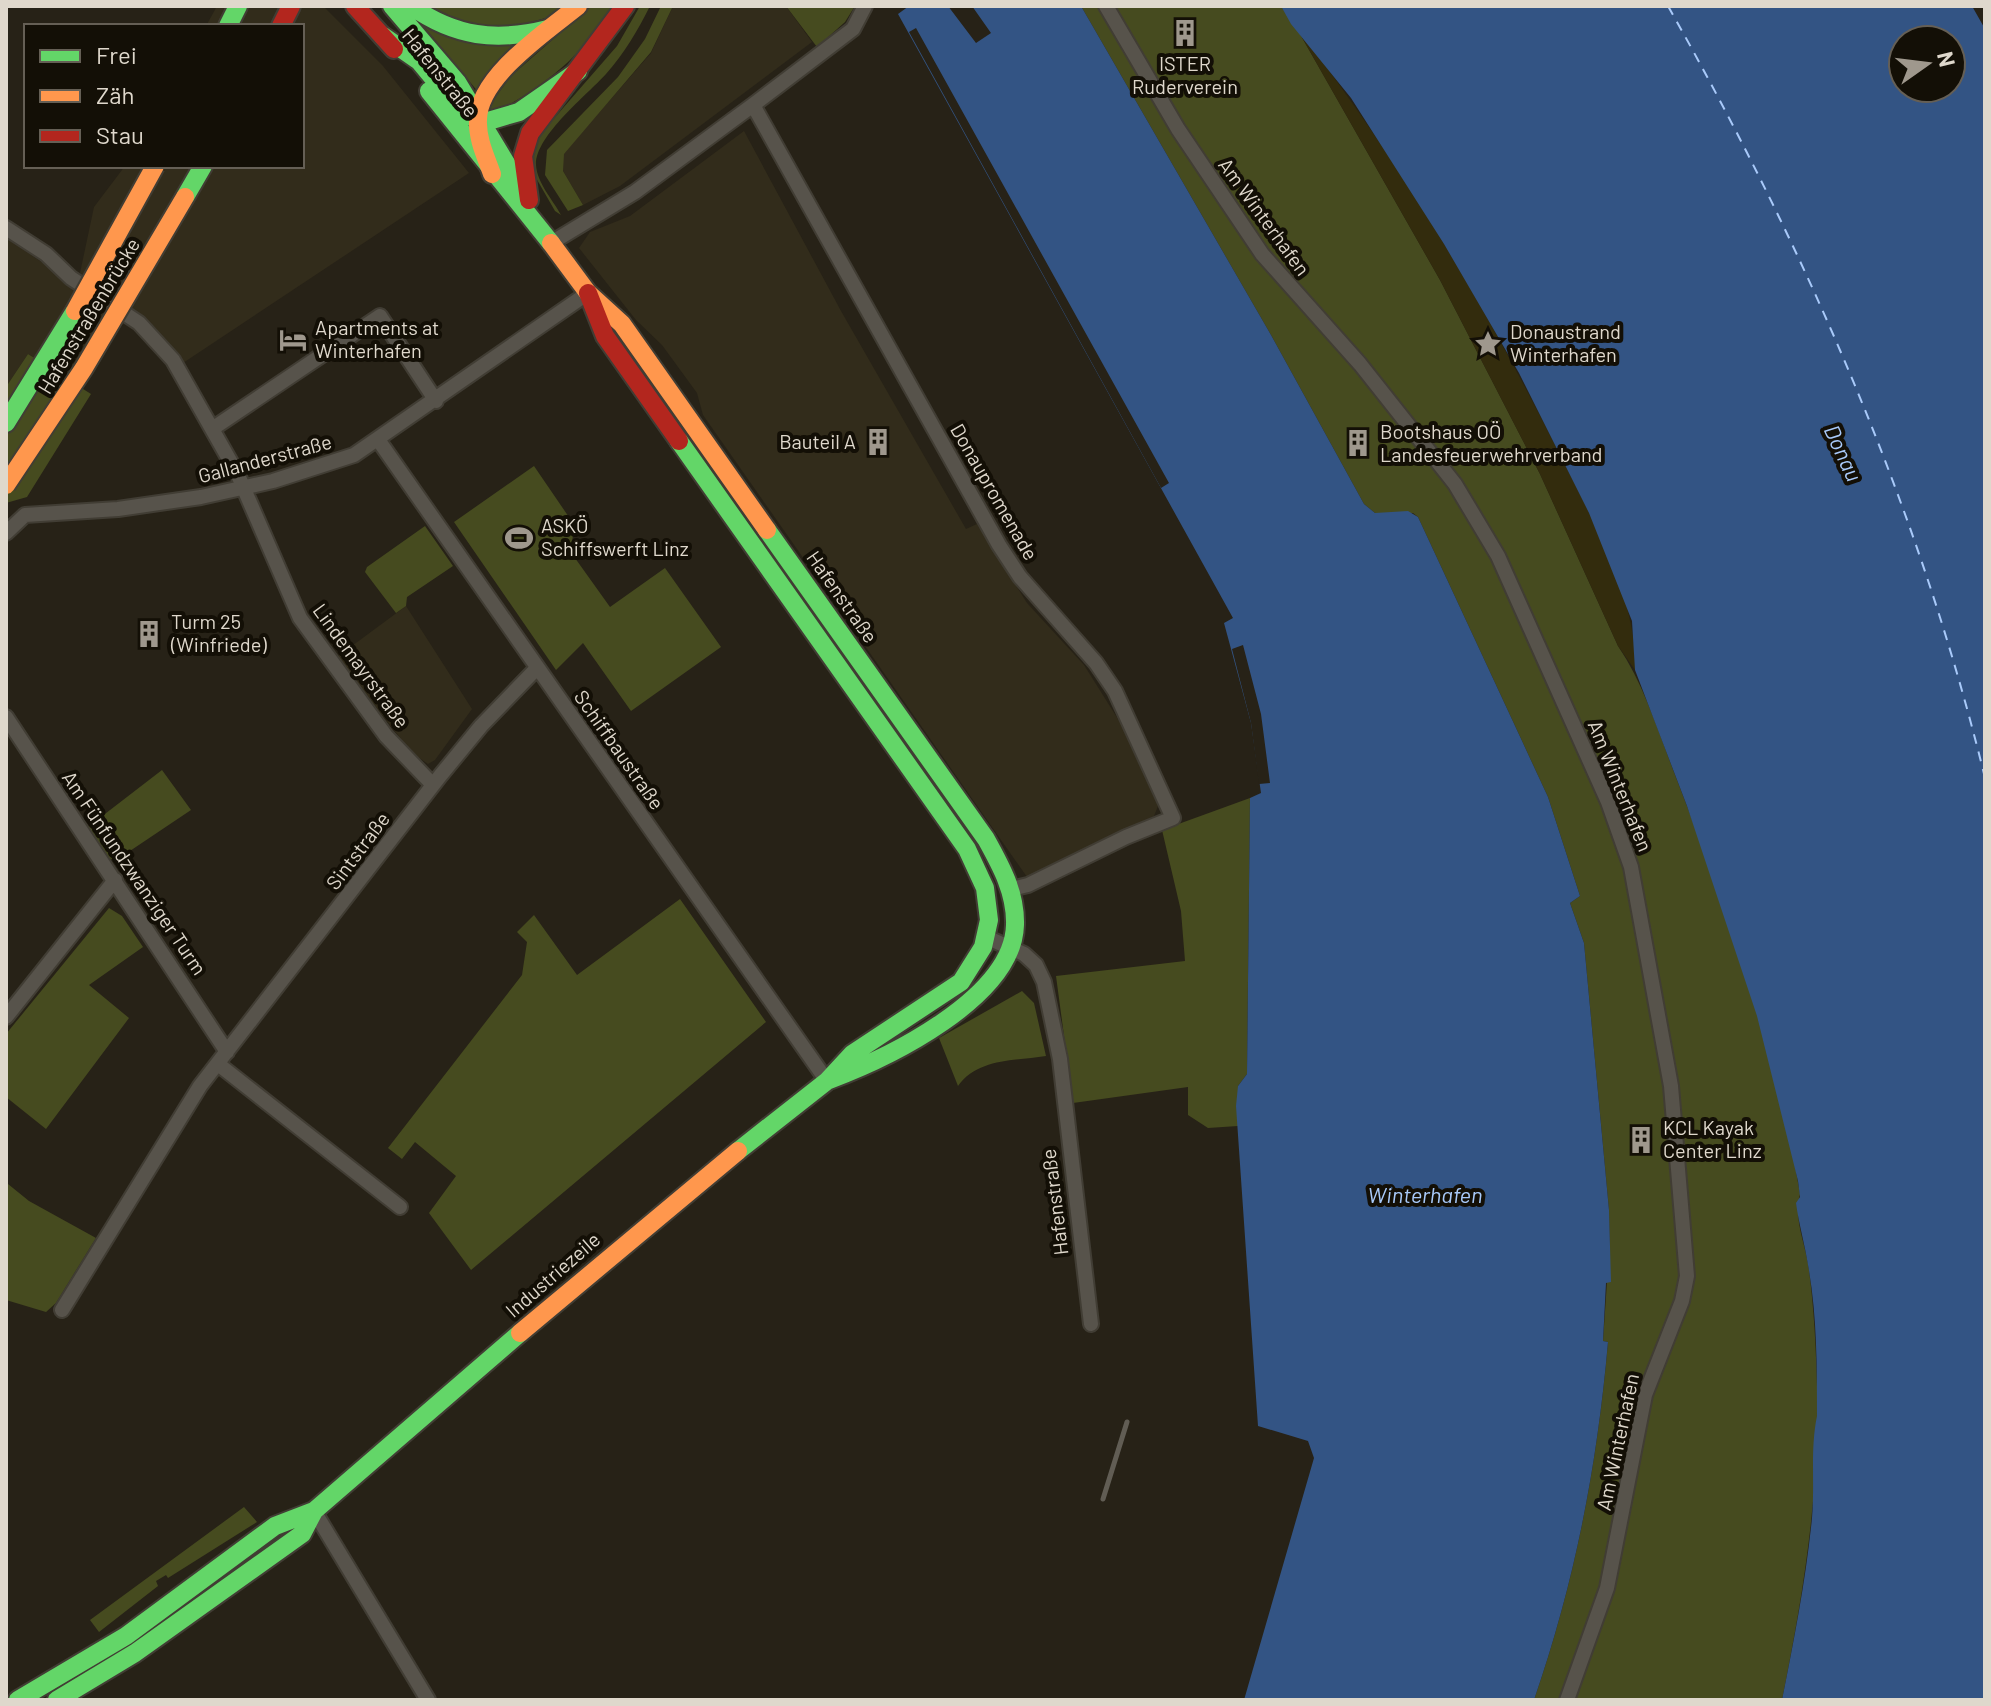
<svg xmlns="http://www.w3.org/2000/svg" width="1991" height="1706" font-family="Barlow,sans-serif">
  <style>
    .commercial { fill: #322c1b }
    .green { fill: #464b1f }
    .sand { fill: #332c0d }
    .water { fill: #335484; fill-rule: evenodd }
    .pier { fill: #272217 }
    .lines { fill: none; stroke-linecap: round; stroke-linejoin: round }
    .ferry { stroke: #a9cafa; stroke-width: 2; stroke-dasharray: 10 8; stroke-linecap: butt }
    .street-casing { stroke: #413d34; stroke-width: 18 }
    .fast-casing { stroke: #413d34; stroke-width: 22 }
    .slow-casing { stroke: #413d34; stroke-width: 22 }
    .jam-casing { stroke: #413d34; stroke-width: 22 }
    .street { stroke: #57534b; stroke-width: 14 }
    .fast { stroke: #63d668; stroke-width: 18 }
    .slow { stroke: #ff974d; stroke-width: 18 }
    .jam { stroke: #b3261e; stroke-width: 18 }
    .rail { stroke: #615d54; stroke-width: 5 }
    .slow-bridge-casing { stroke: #413d34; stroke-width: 22; stroke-linecap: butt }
    .slow-bridge { stroke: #ff974d; stroke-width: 18 }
    .labels { text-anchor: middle; stroke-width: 8; stroke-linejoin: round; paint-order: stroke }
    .poi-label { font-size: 20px; fill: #dfd8cc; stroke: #130f06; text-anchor: start }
    .street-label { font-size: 20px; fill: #dfd8cc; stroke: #130f06 }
    .water-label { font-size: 22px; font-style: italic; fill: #a9cafa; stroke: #130f06 }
  </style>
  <rect width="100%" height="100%" fill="#272217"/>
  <path class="commercial" d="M 217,6 L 323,6 L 383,66 L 469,173 L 183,363 L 148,320 L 80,273 L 94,207 L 125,166 L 302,166 L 302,26 L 206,26 Z
    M 673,6 L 786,6 L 812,42 L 620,186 L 583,205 L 563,171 L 563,154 L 651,53 Z
    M 744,131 L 841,311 L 966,529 L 977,524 L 1027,603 L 1084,665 L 1128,735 L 1158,806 L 1154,816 L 1027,877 L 703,415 L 697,393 L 662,345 L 636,320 L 579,248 L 590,232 L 630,216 Z
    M 6,238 L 126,319 L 82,388 L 28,354 L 6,387 Z
    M 406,606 L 472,709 L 435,760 L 428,764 L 412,753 L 337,657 Z"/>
  <path class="green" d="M 421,6 L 564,6 L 557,15 L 491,33 Z
    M 591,6 L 612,6 C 587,53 540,90 493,113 L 489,106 L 511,76 Z
    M 640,6 L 650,6 C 638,30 624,54 606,74 C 587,95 535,136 536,165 C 537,183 553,200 561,215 L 555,211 L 532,171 L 536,139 L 617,46 Z
    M 661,6 L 673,6 L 651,52 L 564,154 L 563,171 L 583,205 L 568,211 L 545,175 L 547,150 L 618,77 L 645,39 Z
    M 786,6 L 855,6 L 845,22 L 817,47 Z
    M 1081,6 L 1281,6 L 1296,27 L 1440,280 L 1540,474 L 1618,646 C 1645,686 1659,734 1677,780 C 1728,912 1777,1053 1800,1194 C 1793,1220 1806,1244 1809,1270 C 1814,1309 1816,1347 1817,1386 C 1820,1492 1803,1596 1782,1700 L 1534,1700 C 1575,1581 1597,1467 1608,1342 L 1603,1341 L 1607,1282 L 1610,1282 L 1609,1210 L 1584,943 L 1570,903 L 1580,896 L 1548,797 L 1418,517 L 1413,513 L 1375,513 L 1364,504 L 1271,335 Z
    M 420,22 L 529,41 L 479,93 Z
    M 28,354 L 91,394 L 27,497 L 6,503 L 6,387 Z
    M 534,466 L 575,526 L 570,551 L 610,607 L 665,568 L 721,647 L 631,711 L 583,643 L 556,670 L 454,522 Z
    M 425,526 L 453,566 L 407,597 L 406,606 L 396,613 L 365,572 L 367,567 Z
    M 162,770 L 191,810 L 115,861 L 109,858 L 88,827 Z
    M 1250,798 L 1247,1074 L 1238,1086 L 1238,1126 L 1208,1128 L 1188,1115 L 1188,1087 L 1073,1103 L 1056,976 L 1185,961 L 1181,911 L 1162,830 Z
    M 680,899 L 766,1022 L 471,1270 L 429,1213 L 456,1176 L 415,1142 L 402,1159 L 388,1148 L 522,975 L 527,942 L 517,932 L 534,915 L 577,975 Z
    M 109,908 L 122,916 L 143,947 L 89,985 L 129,1018 L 46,1129 L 6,1097 L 6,1034 Z
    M 1022,991 L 1034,1003 L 1046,1056 C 1015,1061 978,1058 958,1086 L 939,1038 Z
    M 8,1184 L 29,1201 L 96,1238 L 56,1303 L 46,1312 L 6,1300 Z
    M 244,1507 L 257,1522 L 168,1578 L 166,1575 L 156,1581 L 158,1586 L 99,1632 L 90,1620 Z"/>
  <path class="sand" d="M 1296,27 C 1399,159 1485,306 1560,455 C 1592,519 1638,599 1635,670 L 1618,646 L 1540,474 L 1440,280 Z"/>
  <path class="water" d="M 909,6 L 1081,6 L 1271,335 L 1364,504 L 1375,513 L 1408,511 L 1418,517 L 1548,797 L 1580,896 L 1570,903 L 1584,943 L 1609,1210 L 1611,1282 L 1606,1283 L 1603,1341 L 1608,1342 C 1597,1467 1575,1581 1534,1700 L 1244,1700 L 1314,1458 L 1308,1441 L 1258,1426 L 1236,1106 L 1238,1086 L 1247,1074 L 1250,798 L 1261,793 L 1251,723 L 1224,623 L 1233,618 L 898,14 Z
    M 1281,6 L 1972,6 L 1985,29 L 1985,1700 L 1782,1700 C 1794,1640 1806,1579 1812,1518 C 1815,1482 1810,1450 1817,1416 C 1817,1366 1817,1314 1808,1265 C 1805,1245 1799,1225 1796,1203 L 1800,1197 L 1798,1181 L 1757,1016 L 1687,806 L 1635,670 L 1632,621 L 1589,513 L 1519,373 L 1444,244 L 1351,98 L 1291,24 ZM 1903,40 L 1951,40 L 1951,88 L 1903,88 Z"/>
  <path class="pier" d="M 948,6 L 972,6 L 991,33 L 976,43 Z
    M 916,28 L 1169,483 L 1161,488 L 909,32 Z
    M 1243,645 L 1261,714 L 1270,783 L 1259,784 L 1251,723 L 1232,649 Z"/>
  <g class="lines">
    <path class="ferry" d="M 1668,6 C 1805,248 1919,507 1985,778"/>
    <g class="street-casing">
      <path id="street" d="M 1106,6 L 1178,129 L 1262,254 L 1360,364 L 1455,484 L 1498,556 L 1608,802 L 1631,867 L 1671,1086 L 1687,1276 L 1682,1301 L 1645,1395 L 1607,1588 L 1567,1700
        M 753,105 L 999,545 L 1020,577 L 1096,663 L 1115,691 L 1173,818 L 1126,837 L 1028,885 L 1011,889
        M 6,228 L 46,254 L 71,278 L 139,323 L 173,360 L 238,475 L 300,618 L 386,736 L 433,785
        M 551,243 L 635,192 L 753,105 L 853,29 L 865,6
        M 212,429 L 380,316 L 436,401
        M 379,441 L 827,1081
        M 6,533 L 25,515 L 118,509 L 201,497 L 273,481 L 354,455 L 588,293
        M 6,717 L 227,1052
        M 986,937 L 1024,954 L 1036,965 L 1044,982 L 1060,1059 L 1091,1324
        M 6,1017 L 115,880
        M 218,1064 L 400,1207
        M 62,1310 L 200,1086 L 440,776 L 481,726 L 537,668
        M 314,1511 L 428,1700"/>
    </g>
    <g class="fast-casing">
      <path id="fast" d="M 392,6 L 457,82 L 526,196
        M 411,6 C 455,37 496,42 548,29
        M 228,26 L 238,6
        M 383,36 L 419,61 L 462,113 L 485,122 L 519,112 L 578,71
        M 429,91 L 551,243
        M 185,197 L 203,166
        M 6,423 L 75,311
        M 679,441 L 967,849 L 985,888 L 989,920 L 983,947 L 961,982 L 852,1054 L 827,1081 L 738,1151
        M 767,530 L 986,839 C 1001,866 1016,893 1015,925 C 1013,998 888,1058 829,1080
        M 18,1700 L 126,1636 L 275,1526 L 314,1511
        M 57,1700 L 135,1653 L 302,1534 L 314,1511 L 520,1333"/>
    </g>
    <g class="slow-casing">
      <path id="slow" d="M 492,174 C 486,157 477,139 478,120 C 478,77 547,31 578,6
        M 551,243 L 588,293 L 622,324 L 767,530
        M 520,1333 L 738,1151"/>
    </g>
    <g class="jam-casing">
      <path id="jam" d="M 355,6 L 394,49
        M 281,26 L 291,6
        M 529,200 L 523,156 L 530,133 L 625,6
        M 588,293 L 605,336 L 679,441"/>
    </g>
    <use href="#street" class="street"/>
    <use href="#fast" class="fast"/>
    <use href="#slow" class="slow"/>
    <use href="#jam" class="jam"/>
    <path class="rail" d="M 1103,1499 L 1127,1422"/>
    <g class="slow-bridge-casing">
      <path id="slow-bridge" d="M 75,311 L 155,166
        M 6,485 L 84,368 L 185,197"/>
    </g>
    <use href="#slow-bridge" class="slow-bridge"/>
  </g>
  <defs>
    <g id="building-bare" transform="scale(2.16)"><path d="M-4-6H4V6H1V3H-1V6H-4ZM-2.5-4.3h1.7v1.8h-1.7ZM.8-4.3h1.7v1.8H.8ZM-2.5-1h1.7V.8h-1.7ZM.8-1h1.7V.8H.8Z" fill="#9f988d" stroke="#130f06" stroke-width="2.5" paint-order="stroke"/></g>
    <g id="hotel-bare" transform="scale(2.16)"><path d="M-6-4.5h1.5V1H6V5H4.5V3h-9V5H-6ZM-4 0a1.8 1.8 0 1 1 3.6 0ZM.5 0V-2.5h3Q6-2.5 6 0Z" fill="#9f988d" stroke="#130f06" stroke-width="2.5" paint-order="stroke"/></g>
    <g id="sight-bare" transform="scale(2.16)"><path d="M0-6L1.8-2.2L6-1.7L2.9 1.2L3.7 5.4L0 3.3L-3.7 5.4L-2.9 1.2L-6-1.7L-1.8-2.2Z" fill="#9f988d" stroke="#130f06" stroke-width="2.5" paint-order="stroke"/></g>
    <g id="stadium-bare" transform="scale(2.16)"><path d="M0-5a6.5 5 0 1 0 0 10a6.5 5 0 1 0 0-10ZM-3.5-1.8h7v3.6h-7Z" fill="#9f988d" stroke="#130f06" stroke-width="2.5" paint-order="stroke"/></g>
  </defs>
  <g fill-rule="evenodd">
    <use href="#building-bare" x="1185" y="33"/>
    <use href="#hotel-bare" x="293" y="340"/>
    <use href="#sight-bare" x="1488" y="344"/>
    <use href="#building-bare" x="878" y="442"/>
    <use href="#building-bare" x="1358" y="443"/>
    <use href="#stadium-bare" x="519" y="538"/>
    <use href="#building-bare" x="149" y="634"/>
    <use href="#building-bare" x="1641" y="1140"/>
  </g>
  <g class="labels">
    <g class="poi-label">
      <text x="1185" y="71" text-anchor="middle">ISTER<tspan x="1185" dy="23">Ruderverein</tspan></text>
      <text x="315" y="335">Apartments at<tspan x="315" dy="23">Winterhafen</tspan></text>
      <text x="1510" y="339">Donaustrand<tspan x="1510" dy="23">Winterhafen</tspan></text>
      <text x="1380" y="439">Bootshaus OÖ<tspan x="1380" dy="23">Landesfeuerwehrverband</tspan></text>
      <text x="856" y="449" text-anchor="end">Bauteil A</text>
      <text x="541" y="533">ASKÖ<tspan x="541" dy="23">Schiffswerft Linz</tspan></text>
      <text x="171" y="629">Turm 25<tspan x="171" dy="23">(Winfriede)</tspan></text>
      <text x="1663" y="1135">KCL Kayak<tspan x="1663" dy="23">Center Linz</tspan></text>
    </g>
    <g class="street-label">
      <text transform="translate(440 73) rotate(51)" y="7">Hafenstraße</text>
      <text transform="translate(1264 217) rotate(54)" y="7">Am Winterhafen</text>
      <text transform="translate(89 316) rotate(-59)" y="7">Hafenstraßenbrücke</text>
      <text transform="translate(265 459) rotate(-15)" y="7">Gallanderstraße</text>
      <text transform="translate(994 492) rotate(60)" y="7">Donaupromenade</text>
      <text transform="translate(842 597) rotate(55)" y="7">Hafenstraße</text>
      <text transform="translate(361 666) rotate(54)" y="7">Lindemayrstraße</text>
      <text transform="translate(619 750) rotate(55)" y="7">Schiffbaustraße</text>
      <text transform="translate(1620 786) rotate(68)" y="7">Am Winterhafen</text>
      <text transform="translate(358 851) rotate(-53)" y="7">Sintstraße</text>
      <text transform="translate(134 873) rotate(56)" y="7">Am Fünfundzwanziger Turm</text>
      <text transform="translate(1055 1202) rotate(-97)" y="7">Hafenstraße</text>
      <text transform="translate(553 1275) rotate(-41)" y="7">Industriezeile</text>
      <text transform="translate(1618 1442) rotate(-78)" y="7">Am Winterhafen</text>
    </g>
    <g class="water-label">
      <text transform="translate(1843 453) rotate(65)" y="8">Donau</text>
      <text x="1425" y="1203">Winterhafen</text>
    </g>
  </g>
  <rect width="1991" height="1706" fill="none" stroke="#dfd8cc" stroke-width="16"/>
  <rect x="24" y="24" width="280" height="144" fill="#130f06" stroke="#655f55" stroke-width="2"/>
  <rect x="40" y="50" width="40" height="12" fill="#63d668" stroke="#655f55" stroke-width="2"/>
  <text x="96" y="64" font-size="24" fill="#dfd8cc">Frei</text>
  <rect x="40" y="90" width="40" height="12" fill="#ff974d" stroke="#655f55" stroke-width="2"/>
  <text x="96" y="104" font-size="24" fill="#dfd8cc">Zäh</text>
  <rect x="40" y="130" width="40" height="12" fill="#b3261e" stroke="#655f55" stroke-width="2"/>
  <text x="96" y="144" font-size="24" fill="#dfd8cc">Stau</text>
  <g transform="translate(1927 64) rotate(76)"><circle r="38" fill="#130f06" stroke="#655f55" stroke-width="2"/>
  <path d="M0-6L14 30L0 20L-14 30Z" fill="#9f988d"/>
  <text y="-12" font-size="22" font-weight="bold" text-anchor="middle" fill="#dfd8cc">N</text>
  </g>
</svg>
